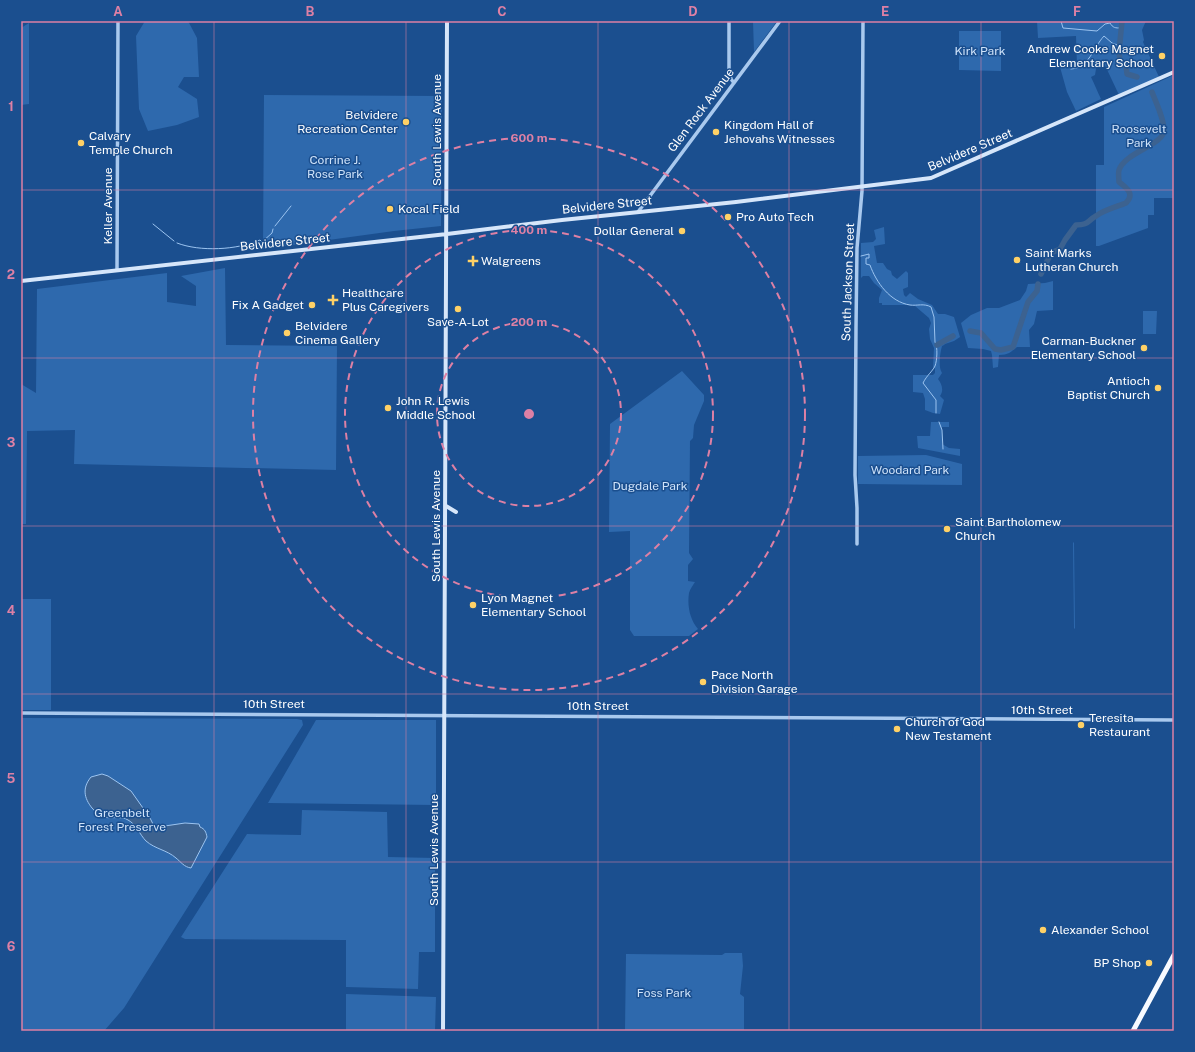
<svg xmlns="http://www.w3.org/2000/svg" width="1195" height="1052" font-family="'Public Sans',sans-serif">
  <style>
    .green { fill: #2e69ad }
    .water { fill: #3c6290; stroke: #9cc4f0 }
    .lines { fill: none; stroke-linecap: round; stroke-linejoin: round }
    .stream { stroke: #9cc4f0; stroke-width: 1 }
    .river { stroke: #3c6290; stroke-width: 5.5 }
    .tertiary { stroke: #a9c9ee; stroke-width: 3.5 }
    .secondary { stroke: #d6e6fa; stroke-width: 4 }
    .trunk { stroke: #f8faff; stroke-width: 5 }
    .grid { fill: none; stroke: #dd80a5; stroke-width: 1; stroke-opacity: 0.55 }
    .ring { fill: none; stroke: #dd80a5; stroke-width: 2; stroke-dasharray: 7 5 }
    .poi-dot { fill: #ffd166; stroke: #1b4f8f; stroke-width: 1.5 }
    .labels { text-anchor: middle; stroke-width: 3; stroke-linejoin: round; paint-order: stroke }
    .poi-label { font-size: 12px; fill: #fff; stroke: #1b4f8f; text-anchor: start }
    .park-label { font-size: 12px; fill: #cfe3fa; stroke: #1b4f8f }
    .street-label { font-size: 12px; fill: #fff; stroke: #1b4f8f }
    .centre { fill: #dd80a5; stroke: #1b4f8f; stroke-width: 2 }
    .ring-label { font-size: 12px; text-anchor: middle; font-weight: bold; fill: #dd80a5; stroke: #1b4f8f; stroke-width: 3; stroke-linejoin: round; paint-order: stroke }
    .neatline { fill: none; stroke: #dd80a5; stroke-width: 1.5 }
    .grid-label { font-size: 13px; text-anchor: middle; font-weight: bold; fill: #dd80a5 }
  </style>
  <rect width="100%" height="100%" fill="#1b4f8f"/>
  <path class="green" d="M 145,21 L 188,21 L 197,38 L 199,77 L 184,77 L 178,87 L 197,99 L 199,117 L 177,125 L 148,131 L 139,109 L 136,36 Z
    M 753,21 L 777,21 L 754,52 Z
    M 1037,21 L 1146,21 L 1142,30 L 1144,40 L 1143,42 L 1159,77 L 1119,95 L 1103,61 L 1095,65 L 1096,69 L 1095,75 L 1091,77 C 1095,85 1097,91 1101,99 L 1076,111 L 1067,92 L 1060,67 L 1077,65 L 1076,36 L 1038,38 Z
    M 29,23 L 29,104 L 21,105 L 21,28 Z
    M 959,31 L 1001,31 L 1001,71 L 959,70 Z
    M 1174,75 L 1174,198 L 1154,198 L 1154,215 L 1148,215 L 1148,228 L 1099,246 L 1096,246 L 1096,165 L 1104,165 L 1104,107 Z
    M 264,95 L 442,96 L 441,226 L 394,231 L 263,249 Z
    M 884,227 L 885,244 L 874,246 L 877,263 L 883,263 L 887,269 L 891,271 L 892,275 L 897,279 L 906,271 L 908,273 L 908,287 L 903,289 L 904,295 L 906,297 L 910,293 L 918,299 L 932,305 L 938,314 L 945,314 L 954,317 L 960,337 L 954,341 L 945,344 L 944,345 L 942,346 C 940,353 938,367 942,373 L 938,379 C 942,384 944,391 940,396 L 944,400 L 940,414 L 933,413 L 925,410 L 925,399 L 923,393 L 913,392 L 913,375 L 933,375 L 935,373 L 935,369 L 933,367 L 934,348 L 930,339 L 929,329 L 931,323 L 929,318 L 915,306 L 907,305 L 882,305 L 882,303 L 879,303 L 879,298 L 882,290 L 874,283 L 869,276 L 863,276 L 861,278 L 861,243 L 873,242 L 876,239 L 874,230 Z
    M 225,268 L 226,345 L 337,346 L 336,470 L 74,464 L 75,430 L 27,431 L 26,524 L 21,524 L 21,384 L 36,393 L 37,289 L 167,273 L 167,302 L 196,306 L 196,286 L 181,276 Z
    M 1053,281 L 1053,310 L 1037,311 L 1034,324 L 1029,330 L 1030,347 L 1017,347 C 1011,352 1008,355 999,355 L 998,367 L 993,368 L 992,355 L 991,351 L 983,349 L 968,348 L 961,323 L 971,315 L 987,308 L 999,308 L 1020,300 L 1026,291 L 1028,284 L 1045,283 Z
    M 1143,311 L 1157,311 L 1156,334 L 1143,334 Z
    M 682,371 L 704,395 L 704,401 L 694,425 L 693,438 L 690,441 L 689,553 L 693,559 L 688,565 L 688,581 L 695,582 C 693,585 690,589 689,593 C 687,606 690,620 698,629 L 689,636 L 634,636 L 630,630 L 630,531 L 609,532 L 610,424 Z
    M 931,422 L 949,422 L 949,427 L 942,427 L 942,444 L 949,448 L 960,449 L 960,456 L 918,448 L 917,436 L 930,436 Z
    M 926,455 L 962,464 L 962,485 L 858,484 L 858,456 Z
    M 1074,542 L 1075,628 L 1074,629 L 1073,543 Z
    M 21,599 L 51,599 L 51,710 L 21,710 Z
    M 21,718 L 297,719 L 302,720 L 303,725 L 124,1008 L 104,1031 L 21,1031 Z
    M 316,720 L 436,720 L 436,805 L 268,803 Z
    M 302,810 L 387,812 L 388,857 L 435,858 L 435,952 L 419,952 L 418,989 L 346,987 L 346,940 L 185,939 L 181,937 L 247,834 L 301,835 Z
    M 725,953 L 742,953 L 743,966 L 740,994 L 744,997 L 744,1031 L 625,1031 L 626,954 L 722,955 Z
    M 346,994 L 436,997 L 435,1031 L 346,1031 Z"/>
  <path class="water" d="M 102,774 L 108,776 L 131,791 L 150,818 L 154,826 L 158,827 L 185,823 L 199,824 L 200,827 C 205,829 206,832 207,837 L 191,868 C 184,867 181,862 176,858 C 167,850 155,849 146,841 C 140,835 136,824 128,820 C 121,815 109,820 101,816 C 97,814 95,811 92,808 C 84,798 82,788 91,777 Z"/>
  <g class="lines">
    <path class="stream" d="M 1061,21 L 1063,28 L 1097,31 L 1105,24 L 1110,23 C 1113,28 1115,28 1121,28
      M 1071,69 C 1089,68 1093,48 1104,36 L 1112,43 L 1120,46
      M 153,224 L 174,241
      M 275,226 L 291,206
      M 177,243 C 200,252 237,250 260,240 L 262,242 L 272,233 L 273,229
      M 861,256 L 869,254 L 869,258 L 866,258 L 866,264 L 870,265 C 876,282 890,302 910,305 C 917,306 924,303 931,307 L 934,317 L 935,342 C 938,347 937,361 935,366 C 932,372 927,375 923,383 L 936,400 L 936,413
      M 939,422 L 942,430 L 943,449"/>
    <path class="river" d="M 1122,21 L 1119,52 L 1120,60 L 1126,66 L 1127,74 L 1137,77
      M 1041,274 L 1051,253 L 1060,249 L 1065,240 L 1076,225 C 1089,225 1087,221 1096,216 C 1104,210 1116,207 1126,203 C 1135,194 1127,188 1119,182 C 1119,179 1118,173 1119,170 C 1125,152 1164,145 1164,130 C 1164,118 1156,103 1152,92
      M 970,331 L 981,333 L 995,349 L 1001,350 L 1013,347 L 1028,302 L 1037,291 L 1038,284
      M 937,345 L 953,336"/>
    <path class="tertiary" d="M 729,21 L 729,71 L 731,79 L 734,83
      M 638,212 L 780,21
      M 117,270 L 118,21
      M 857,544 L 857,508 L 855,475 L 856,328 L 857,248 L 862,191 L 863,21
      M 21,713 L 1174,720"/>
    <path class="secondary" d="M 21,281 L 447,234 L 562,220 L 736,202 L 931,178 L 1174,72
      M 446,506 L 456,512
      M 443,1031 L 447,21"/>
    <path class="trunk" d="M 1133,1031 L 1174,955"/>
  </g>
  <path class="grid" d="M 214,21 L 214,1031M 406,21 L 406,1031M 598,21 L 598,1031M 789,21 L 789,1031M 981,21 L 981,1031M 21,190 L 1174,190M 21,358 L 1174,358M 21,526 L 1174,526M 21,694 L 1174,694M 21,862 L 1174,862"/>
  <g class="ring">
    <circle cx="529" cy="414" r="92"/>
    <circle cx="529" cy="414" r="184"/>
    <circle cx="529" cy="414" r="276"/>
  </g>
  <g class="poi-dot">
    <circle cx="1162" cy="56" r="4"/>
    <circle cx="406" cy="122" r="4"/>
    <circle cx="716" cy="132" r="4"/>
    <circle cx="81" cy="143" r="4"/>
    <circle cx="390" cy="209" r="4"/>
    <circle cx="728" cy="217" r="4"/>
    <circle cx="682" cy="231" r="4"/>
    <circle cx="1017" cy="260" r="4"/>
    <path d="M471 255h4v4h4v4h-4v4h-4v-4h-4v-4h4z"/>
    <path d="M331 294h4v4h4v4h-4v4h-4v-4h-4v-4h4z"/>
    <circle cx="312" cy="305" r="4"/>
    <circle cx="458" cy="309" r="4"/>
    <circle cx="287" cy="333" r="4"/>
    <circle cx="1144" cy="348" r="4"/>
    <circle cx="1158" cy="388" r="4"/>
    <circle cx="388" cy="408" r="4"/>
    <circle cx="947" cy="529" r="4"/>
    <circle cx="473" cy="605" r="4"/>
    <circle cx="703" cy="682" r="4"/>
    <circle cx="1081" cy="725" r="4"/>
    <circle cx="897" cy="729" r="4"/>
    <circle cx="1043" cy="930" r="4"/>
    <circle cx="1149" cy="963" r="4"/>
  </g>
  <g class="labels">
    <g class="poi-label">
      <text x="1154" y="53" text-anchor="end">Andrew Cooke Magnet<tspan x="1154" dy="14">Elementary School</tspan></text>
      <text x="398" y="119" text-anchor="end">Belvidere<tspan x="398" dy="14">Recreation Center</tspan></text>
      <text x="724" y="129">Kingdom Hall of<tspan x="724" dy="14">Jehovahs Witnesses</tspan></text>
      <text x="89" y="140">Calvary<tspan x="89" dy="14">Temple Church</tspan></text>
      <text x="398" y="213">Kocal Field</text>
      <text x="736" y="221">Pro Auto Tech</text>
      <text x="674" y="235" text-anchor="end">Dollar General</text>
      <text x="1025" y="257">Saint Marks<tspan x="1025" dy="14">Lutheran Church</tspan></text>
      <text x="481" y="265">Walgreens</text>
      <text x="342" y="297">Healthcare<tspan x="342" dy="14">Plus Caregivers</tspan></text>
      <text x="304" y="309" text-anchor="end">Fix A Gadget</text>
      <text x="458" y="326" text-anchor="middle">Save-A-Lot</text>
      <text x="295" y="330">Belvidere<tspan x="295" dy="14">Cinema Gallery</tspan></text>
      <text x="1136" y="345" text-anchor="end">Carman-Buckner<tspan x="1136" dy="14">Elementary School</tspan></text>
      <text x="1150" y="385" text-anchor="end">Antioch<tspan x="1150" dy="14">Baptist Church</tspan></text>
      <text x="396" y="405">John R. Lewis<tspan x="396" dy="14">Middle School</tspan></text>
      <text x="955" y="526">Saint Bartholomew<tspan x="955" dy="14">Church</tspan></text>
      <text x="481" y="602">Lyon Magnet<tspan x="481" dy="14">Elementary School</tspan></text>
      <text x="711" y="679">Pace North<tspan x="711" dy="14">Division Garage</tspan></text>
      <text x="1089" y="722">Teresita<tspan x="1089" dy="14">Restaurant</tspan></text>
      <text x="905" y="726">Church of God<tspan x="905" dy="14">New Testament</tspan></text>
      <text x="1051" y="934">Alexander School</text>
      <text x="1141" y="967" text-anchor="end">BP Shop</text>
    </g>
    <g class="park-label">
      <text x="980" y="55">Kirk Park</text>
      <text x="1139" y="133">Roosevelt<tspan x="1139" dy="14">Park</tspan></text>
      <text x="335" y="164">Corrine J.<tspan x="335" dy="14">Rose Park</tspan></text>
      <text x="910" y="474">Woodard Park</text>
      <text x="650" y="490">Dugdale Park</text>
      <text x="122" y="817">Greenbelt<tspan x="122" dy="14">Forest Preserve</tspan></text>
      <text x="664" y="997">Foss Park</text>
    </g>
    <g class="street-label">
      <text transform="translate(701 110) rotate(-53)" y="4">Glen Rock Avenue</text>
      <text transform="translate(437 130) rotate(-90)" y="4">South Lewis Avenue</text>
      <text transform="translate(970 150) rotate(-23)" y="4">Belvidere Street</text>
      <text transform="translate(607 205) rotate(-6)" y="4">Belvidere Street</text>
      <text transform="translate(108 206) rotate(-90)" y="4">Keller Avenue</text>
      <text transform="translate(285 242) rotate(-6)" y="4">Belvidere Street</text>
      <text transform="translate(848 282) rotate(-88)" y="4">South Jackson Street</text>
      <text transform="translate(436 526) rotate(-90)" y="4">South Lewis Avenue</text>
      <text x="274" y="708">10th Street</text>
      <text x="598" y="710">10th Street</text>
      <text x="1042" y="714">10th Street</text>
      <text transform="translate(434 850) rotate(-90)" y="4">South Lewis Avenue</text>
    </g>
  </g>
  <circle cx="529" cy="414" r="6" class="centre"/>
  <g class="ring-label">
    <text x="529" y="142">600 m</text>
    <text x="529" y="234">400 m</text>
    <text x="529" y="326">200 m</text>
  </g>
  <rect width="1195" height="1052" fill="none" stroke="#1b4f8f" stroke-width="44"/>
  <rect x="22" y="22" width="1151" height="1008" class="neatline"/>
  <g class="grid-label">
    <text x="118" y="16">A</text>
    <text x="310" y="16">B</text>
    <text x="502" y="16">C</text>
    <text x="693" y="16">D</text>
    <text x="885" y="16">E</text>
    <text x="1077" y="16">F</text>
    <text x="11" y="111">1</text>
    <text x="11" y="279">2</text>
    <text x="11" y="447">3</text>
    <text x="11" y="615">4</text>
    <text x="11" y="783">5</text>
    <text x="11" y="951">6</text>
  </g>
</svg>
